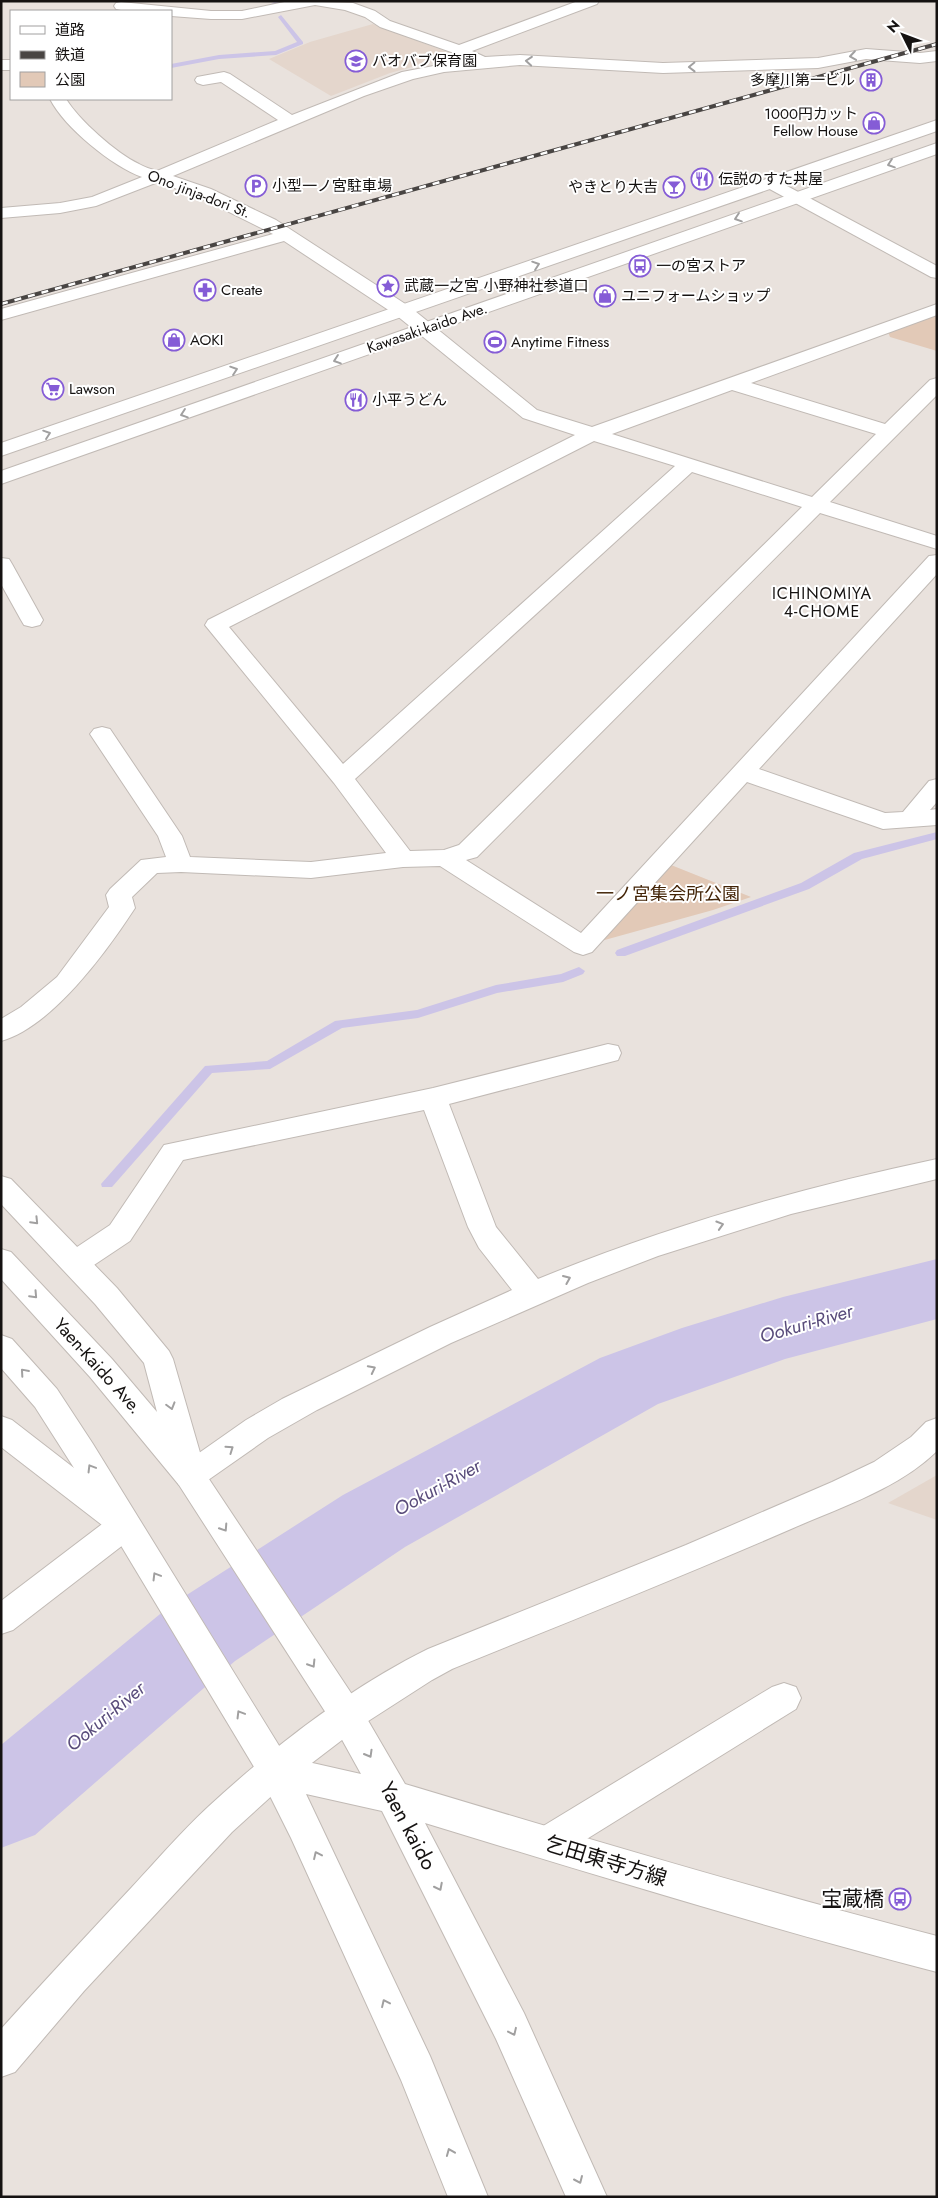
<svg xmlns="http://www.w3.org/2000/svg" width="938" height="2198" font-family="Jost,'Noto Sans JP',sans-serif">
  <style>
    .built { fill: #e4d6cc }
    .green { fill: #e2c9b7 }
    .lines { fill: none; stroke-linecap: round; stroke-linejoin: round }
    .stream { fill: #ccc4e7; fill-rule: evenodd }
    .river { fill: #ccc4e7; fill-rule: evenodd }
    .minor-casing { stroke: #c1bab5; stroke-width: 2 }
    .major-casing { stroke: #c1bab5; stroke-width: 2 }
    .minor { fill: #fff; fill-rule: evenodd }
    .major { fill: #fff; fill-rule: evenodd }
    .rail-casing { stroke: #494543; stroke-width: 4 }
    .rail { stroke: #fff; stroke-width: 2.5; stroke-dasharray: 7; stroke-linecap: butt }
    .oneway { stroke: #a1a0a0 }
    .labels { text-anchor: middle; stroke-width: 4; stroke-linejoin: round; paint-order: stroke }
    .far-poi-label { font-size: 15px; fill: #151211; stroke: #fff; text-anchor: start }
    .far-street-label { font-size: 15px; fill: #151211; stroke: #fff }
    .far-neighbourhood-label { font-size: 16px; letter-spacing: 1px; fill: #151211; stroke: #fff }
    .park-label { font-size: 18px; fill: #432407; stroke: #fff }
    .street-label { font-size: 18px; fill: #151211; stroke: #fff }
    .water-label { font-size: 19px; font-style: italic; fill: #594c7b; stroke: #fff }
    .near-street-label { font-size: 21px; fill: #151211; stroke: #fff }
    .near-poi-label { font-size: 21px; fill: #151211; stroke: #fff; text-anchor: end }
  </style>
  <rect width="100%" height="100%" fill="#e9e2dd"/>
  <path class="built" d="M 373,24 L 463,58 L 427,63 L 390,73 L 331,96 L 269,59 L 310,42 Z
    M 937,1475 L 937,1520 L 888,1503 Z"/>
  <path class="green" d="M 937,315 L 937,351 L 890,337 L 888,332 Z
    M 661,861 L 751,897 L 713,910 L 583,946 Z"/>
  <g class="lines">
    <path class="stream" d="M 276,1 L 288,1 L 274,6 L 271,4 Z
      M 281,15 L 303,42 L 303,44 L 276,55 L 219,59 L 171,68 L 171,64 L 219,55 L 275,51 L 297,42 L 278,17 Z
      M 937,832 L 937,839 L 862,859 L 809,889 L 625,956 L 617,956 L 615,953 L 617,950 L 801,883 L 854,853 Z
      M 579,967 L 585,971 L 583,974 L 563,982 L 497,993 L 418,1018 L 342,1028 L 270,1069 L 212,1073 L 112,1187 L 102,1187 L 101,1184 L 205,1066 L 267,1061 L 335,1021 L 417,1010 L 496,985 L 561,974 Z"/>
    <path class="river" d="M 937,1259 L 937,1319 L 785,1359 L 658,1404 L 405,1547 L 235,1661 L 35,1835 L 1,1848 L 1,1745 L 171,1605 L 343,1495 L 600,1358 L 682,1328 L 783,1297 Z"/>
    <g class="minor-casing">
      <path id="minor" d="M 289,1 L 353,3 L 375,11 L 390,21 L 459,45 L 578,1 L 599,1 L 597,4 L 472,51 L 485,57 L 520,55 L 663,63 L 818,58 L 866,49 L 920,53 L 937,51 L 937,61 L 920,63 L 866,59 L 818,68 L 663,73 L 520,65 L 444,72 L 413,79 L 364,96 L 173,176 L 211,189 L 276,220 L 410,307 L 537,410 L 592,427 L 937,304 L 937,315 L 751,383 L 885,424 L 930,380 L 937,378 L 937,395 L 830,502 L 937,536 L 937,549 L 820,513 L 477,857 L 466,860 L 581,933 L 929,556 L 937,555 L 937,574 L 759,769 L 885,813 L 903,812 L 929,781 L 937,779 L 937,802 L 930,810 L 937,809 L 937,825 L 883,829 L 747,782 L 592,952 L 583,955 L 574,952 L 440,866 L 403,867 L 311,878 L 181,872 L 157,873 L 132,897 L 135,908 C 107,951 52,1027 1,1041 L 1,1019 L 21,1007 L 57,977 L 109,907 L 106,895 L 110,889 L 141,860 L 166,857 L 158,836 L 90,734 L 94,729 L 102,727 L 110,729 L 182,836 L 190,857 L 311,862 L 386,853 L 334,783 L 205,625 L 208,620 L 575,435 L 523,418 L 396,315 L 284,241 L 1,320 L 1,309 L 273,234 L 199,197 L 158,182 L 96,206 L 60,213 L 1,218 L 1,208 L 60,203 L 92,197 L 142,177 C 112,166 65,128 50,99 L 66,99 C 79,120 116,153 139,164 C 144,167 151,169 157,171 L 278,120 L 221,82 L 203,85 L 197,83 L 195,80 L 197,77 L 224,72 L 230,74 L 292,115 L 402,72 L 465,60 L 454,53 L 380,27 L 365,17 L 345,10 L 315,5 L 242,19 L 211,19 L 171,16 L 171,11 L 121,10 L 116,9 L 114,6 L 116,3 L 121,2 L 211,11 L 242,11 ZM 732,390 L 876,434 L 812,497 L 612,434 ZM 594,441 L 675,466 L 343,764 L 229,627 ZM 692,472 L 802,507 L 459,845 L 444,850 L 410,851 L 355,779 Z
        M 1,60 L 11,60 L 11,70 L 1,70 Z
        M 772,178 L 937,266 L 937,278 L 931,277 L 766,187 L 764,183 L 766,179 Z
        M 1,558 L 9,559 L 12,564 L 43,620 L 40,625 L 32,627 L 24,625 L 21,620 L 1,584 Z
        M 608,1044 L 618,1046 L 621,1053 L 618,1060 L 449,1104 L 496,1227 L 538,1279 C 667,1226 800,1188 937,1159 L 937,1179 L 791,1214 L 658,1256 L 588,1283 L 451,1343 L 317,1410 L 268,1438 L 201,1485 L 190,1489 L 179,1485 L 174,1476 L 179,1467 L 246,1420 L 282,1399 L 430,1327 L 512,1290 L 479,1248 L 468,1227 L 424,1110 L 183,1160 L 130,1241 L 85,1271 L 75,1274 L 65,1271 L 60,1263 L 65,1255 L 110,1225 L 164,1145 L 433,1088 Z
        M 937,1418 L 937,1451 C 898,1489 839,1508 791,1529 C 679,1578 565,1623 452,1669 L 432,1680 L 359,1727 L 287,1782 L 232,1832 L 84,1991 L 15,2072 L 1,2077 L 1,2029 C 44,1981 88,1934 132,1887 C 157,1860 181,1832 208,1807 C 272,1748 349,1688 428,1649 L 686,1545 L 832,1482 L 874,1462 L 911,1437 L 926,1422 Z
        M 125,1511 L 136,1515 L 141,1525 L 136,1535 L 13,1630 L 1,1634 L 1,1601 L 114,1515 Z
        M 784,1683 L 796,1687 L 801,1698 L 796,1709 L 561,1855 L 548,1860 L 535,1855 L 530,1843 L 535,1831 L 772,1687 Z"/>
    </g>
    <g class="major-casing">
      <path id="major" d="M 937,120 L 937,131 L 1,456 L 1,443 Z
        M 937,143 L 937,154 L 1,484 L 1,471 Z
        M 1,1176 L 11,1179 L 117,1288 L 169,1351 L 173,1359 L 203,1463 L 201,1467 L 359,1705 L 405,1784 C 582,1837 758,1890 937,1936 L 937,1972 C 765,1927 595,1875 425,1823 L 524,2013 L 607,2197 L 566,2197 L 496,2039 L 382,1811 L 306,1794 L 430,2056 L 488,2197 L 448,2197 L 401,2080 L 291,1838 L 263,1782 L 111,1529 L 102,1525 L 1,1447 L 1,1416 L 12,1420 L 74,1468 L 35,1407 L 1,1368 L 1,1335 L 12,1339 L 57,1389 L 93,1444 L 286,1757 L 361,1774 L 335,1727 L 179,1485 L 90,1377 L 1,1279 L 1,1249 L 11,1252 L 112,1359 L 157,1412 L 144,1363 L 95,1304 L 1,1204 Z"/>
    </g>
    <use href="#minor" class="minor"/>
    <use href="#major" class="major"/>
    <g class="rail-casing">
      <path id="rail" d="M 1,304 L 937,44"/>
    </g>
    <use href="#rail" class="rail"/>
  </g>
  <defs><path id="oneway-chevron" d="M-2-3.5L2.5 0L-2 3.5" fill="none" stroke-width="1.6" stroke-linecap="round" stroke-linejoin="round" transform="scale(1.25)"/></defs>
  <g class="oneway">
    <use href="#oneway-chevron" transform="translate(853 56) rotate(172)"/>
    <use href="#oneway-chevron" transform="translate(529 61) rotate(-175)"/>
    <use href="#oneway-chevron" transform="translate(692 67) rotate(179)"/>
    <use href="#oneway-chevron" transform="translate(891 164) rotate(161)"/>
    <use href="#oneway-chevron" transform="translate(738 218) rotate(161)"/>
    <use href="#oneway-chevron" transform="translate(536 265) rotate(-19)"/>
    <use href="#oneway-chevron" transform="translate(337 360) rotate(161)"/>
    <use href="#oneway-chevron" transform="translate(234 370) rotate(-19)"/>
    <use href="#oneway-chevron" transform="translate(184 414) rotate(161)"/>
    <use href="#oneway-chevron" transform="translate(47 434) rotate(-19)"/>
    <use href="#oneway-chevron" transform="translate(35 1221) rotate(46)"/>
    <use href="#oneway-chevron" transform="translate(720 1225) rotate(-17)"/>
    <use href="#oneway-chevron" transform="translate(567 1279) rotate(-23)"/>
    <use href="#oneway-chevron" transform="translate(34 1295) rotate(47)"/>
    <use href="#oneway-chevron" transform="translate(372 1369) rotate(-27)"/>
    <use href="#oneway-chevron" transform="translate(24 1372) rotate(-131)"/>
    <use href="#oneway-chevron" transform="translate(171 1406) rotate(74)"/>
    <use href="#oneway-chevron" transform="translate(230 1449) rotate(-35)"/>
    <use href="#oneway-chevron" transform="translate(91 1468) rotate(-121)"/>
    <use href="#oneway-chevron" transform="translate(224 1528) rotate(57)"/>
    <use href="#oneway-chevron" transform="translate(156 1576) rotate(-121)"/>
    <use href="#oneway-chevron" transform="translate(312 1664) rotate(58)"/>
    <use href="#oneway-chevron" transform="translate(240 1714) rotate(-121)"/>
    <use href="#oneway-chevron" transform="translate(369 1754) rotate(60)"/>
    <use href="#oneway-chevron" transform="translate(317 1855) rotate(-115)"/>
    <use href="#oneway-chevron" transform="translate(439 1887) rotate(63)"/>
    <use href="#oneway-chevron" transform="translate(385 2003) rotate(-115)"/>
    <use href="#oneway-chevron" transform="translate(513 2032) rotate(65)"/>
    <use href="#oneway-chevron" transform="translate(450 2152) rotate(-112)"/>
    <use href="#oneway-chevron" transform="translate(579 2180) rotate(66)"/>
  </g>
  <defs>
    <g id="school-ring" transform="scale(1.125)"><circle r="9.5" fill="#fff" stroke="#855cd6" stroke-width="1.5"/><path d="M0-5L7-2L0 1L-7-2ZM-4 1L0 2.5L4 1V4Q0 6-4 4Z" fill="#855cd6"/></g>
    <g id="building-ring" transform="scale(1.125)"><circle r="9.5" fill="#fff" stroke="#855cd6" stroke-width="1.5"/><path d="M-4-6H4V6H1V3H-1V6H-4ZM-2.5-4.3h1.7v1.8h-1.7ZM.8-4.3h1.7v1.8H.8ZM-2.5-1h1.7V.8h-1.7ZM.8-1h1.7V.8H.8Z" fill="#855cd6"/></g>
    <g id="shop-ring" transform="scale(1.125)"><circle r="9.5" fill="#fff" stroke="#855cd6" stroke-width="1.5"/><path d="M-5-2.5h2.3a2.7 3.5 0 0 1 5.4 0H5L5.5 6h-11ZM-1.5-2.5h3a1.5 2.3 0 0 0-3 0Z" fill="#855cd6"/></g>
    <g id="restaurant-ring" transform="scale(1.125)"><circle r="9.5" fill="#fff" stroke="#855cd6" stroke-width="1.5"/><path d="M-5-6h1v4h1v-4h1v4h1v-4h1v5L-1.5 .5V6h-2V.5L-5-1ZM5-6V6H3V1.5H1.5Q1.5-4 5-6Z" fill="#855cd6"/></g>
    <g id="parking-ring" transform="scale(1.125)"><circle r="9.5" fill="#fff" stroke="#855cd6" stroke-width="1.5"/><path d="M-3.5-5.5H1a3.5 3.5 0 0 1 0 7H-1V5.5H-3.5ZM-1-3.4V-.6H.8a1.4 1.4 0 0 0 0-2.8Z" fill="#855cd6"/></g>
    <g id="bar-ring" transform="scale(1.125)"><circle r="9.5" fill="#fff" stroke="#855cd6" stroke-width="1.5"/><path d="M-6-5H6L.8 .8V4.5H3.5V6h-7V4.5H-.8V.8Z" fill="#855cd6"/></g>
    <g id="bus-ring" transform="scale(1.125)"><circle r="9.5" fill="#fff" stroke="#855cd6" stroke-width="1.5"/><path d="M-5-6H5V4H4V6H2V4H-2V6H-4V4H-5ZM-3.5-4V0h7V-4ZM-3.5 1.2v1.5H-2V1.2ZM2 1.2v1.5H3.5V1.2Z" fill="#855cd6"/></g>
    <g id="sight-ring" transform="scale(1.125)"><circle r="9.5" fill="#fff" stroke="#855cd6" stroke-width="1.5"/><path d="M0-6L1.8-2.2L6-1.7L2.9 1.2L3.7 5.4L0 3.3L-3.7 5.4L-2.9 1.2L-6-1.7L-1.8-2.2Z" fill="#855cd6"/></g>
    <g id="pharmacy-ring" transform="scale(1.125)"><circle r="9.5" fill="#fff" stroke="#855cd6" stroke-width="1.5"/><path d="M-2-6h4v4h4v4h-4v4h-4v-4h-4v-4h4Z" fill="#855cd6"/></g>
    <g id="stadium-ring" transform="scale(1.125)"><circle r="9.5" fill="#fff" stroke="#855cd6" stroke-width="1.5"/><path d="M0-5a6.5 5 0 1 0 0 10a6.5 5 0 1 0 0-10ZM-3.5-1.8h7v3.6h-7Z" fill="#855cd6"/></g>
    <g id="supermarket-ring" transform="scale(1.125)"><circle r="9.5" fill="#fff" stroke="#855cd6" stroke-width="1.5"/><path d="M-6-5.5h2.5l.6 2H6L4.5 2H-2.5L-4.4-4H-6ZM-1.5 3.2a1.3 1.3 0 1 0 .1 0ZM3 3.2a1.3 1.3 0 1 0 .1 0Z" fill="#855cd6"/></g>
  </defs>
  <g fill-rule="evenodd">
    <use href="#school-ring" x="356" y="61"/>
    <use href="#building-ring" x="871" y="80"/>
    <use href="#shop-ring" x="874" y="123"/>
    <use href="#restaurant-ring" x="702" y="179"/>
    <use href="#parking-ring" x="256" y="186"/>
    <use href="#bar-ring" x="674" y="187"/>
    <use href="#bus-ring" x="640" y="266"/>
    <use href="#sight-ring" x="388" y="286"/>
    <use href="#pharmacy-ring" x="205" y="290"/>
    <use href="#shop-ring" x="605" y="296"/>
    <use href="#shop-ring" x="174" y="340"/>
    <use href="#stadium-ring" x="495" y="342"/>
    <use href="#supermarket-ring" x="53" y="389"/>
    <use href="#restaurant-ring" x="356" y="400"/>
    <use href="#bus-ring" x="900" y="1899"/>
  </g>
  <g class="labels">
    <g class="far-poi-label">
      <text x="372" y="66">バオバブ保育園</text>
      <text x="855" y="85" text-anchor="end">多摩川第一ビル</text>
      <text x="858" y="119" text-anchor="end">1000円カット<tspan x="858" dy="17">Fellow House</tspan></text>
      <text x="718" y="184">伝説のすた丼屋</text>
      <text x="272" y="191">小型一ノ宮駐車場</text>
      <text x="658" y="192" text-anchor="end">やきとり大吉</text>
      <text x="656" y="271">一の宮ストア</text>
      <text x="404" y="291">武蔵一之宮 小野神社参道口</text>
      <text x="221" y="295">Create</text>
      <text x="621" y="301">ユニフォームショップ</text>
      <text x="190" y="345">AOKI</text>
      <text x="511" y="347">Anytime Fitness</text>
      <text x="69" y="394">Lawson</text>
      <text x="372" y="405">小平うどん</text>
    </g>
    <g class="far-street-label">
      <text transform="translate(199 194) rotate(21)" y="5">Ono jinja-dori St.</text>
      <text transform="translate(427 328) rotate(-19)" y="5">Kawasaki-kaido Ave.</text>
    </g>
    <g class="far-neighbourhood-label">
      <text x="822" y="599">ICHINOMIYA<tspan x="822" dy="18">4-CHOME</tspan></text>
    </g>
    <g class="park-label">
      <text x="668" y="900">一ノ宮集会所公園</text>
    </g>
    <g class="street-label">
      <text transform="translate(98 1366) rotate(48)" y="6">Yaen-Kaido Ave.</text>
    </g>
    <g class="water-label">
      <text transform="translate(806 1323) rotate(-16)" y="7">Ookuri-River</text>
      <text transform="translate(437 1487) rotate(-29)" y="7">Ookuri-River</text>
      <text transform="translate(105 1716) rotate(-40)" y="7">Ookuri-River</text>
    </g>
    <g class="near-street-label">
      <text transform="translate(408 1826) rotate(62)" y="7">Yaen kaido</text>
      <text transform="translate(606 1861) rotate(17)" y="7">乞田東寺方線</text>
    </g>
    <g class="near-poi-label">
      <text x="884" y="1906">宝蔵橋</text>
    </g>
  </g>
  <rect width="938" height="2198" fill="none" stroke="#151211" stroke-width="5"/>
  <rect x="10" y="10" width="162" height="90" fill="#ffffff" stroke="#a1a0a0"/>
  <rect x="20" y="26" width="25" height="8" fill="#ffffff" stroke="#a1a0a0"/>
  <text x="55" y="35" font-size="15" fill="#151211">道路</text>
  <rect x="20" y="51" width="25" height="8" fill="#494543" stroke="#a1a0a0"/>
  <text x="55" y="60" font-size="15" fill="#151211">鉄道</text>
  <rect x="20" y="72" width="25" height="15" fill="#e2c9b7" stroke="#a1a0a0"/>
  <text x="55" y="85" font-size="15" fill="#151211">公園</text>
  <g transform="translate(903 35) rotate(312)" stroke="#ffffff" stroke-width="4" paint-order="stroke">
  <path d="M0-4L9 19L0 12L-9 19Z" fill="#151211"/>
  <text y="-8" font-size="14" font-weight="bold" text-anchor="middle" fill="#151211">N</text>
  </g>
</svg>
